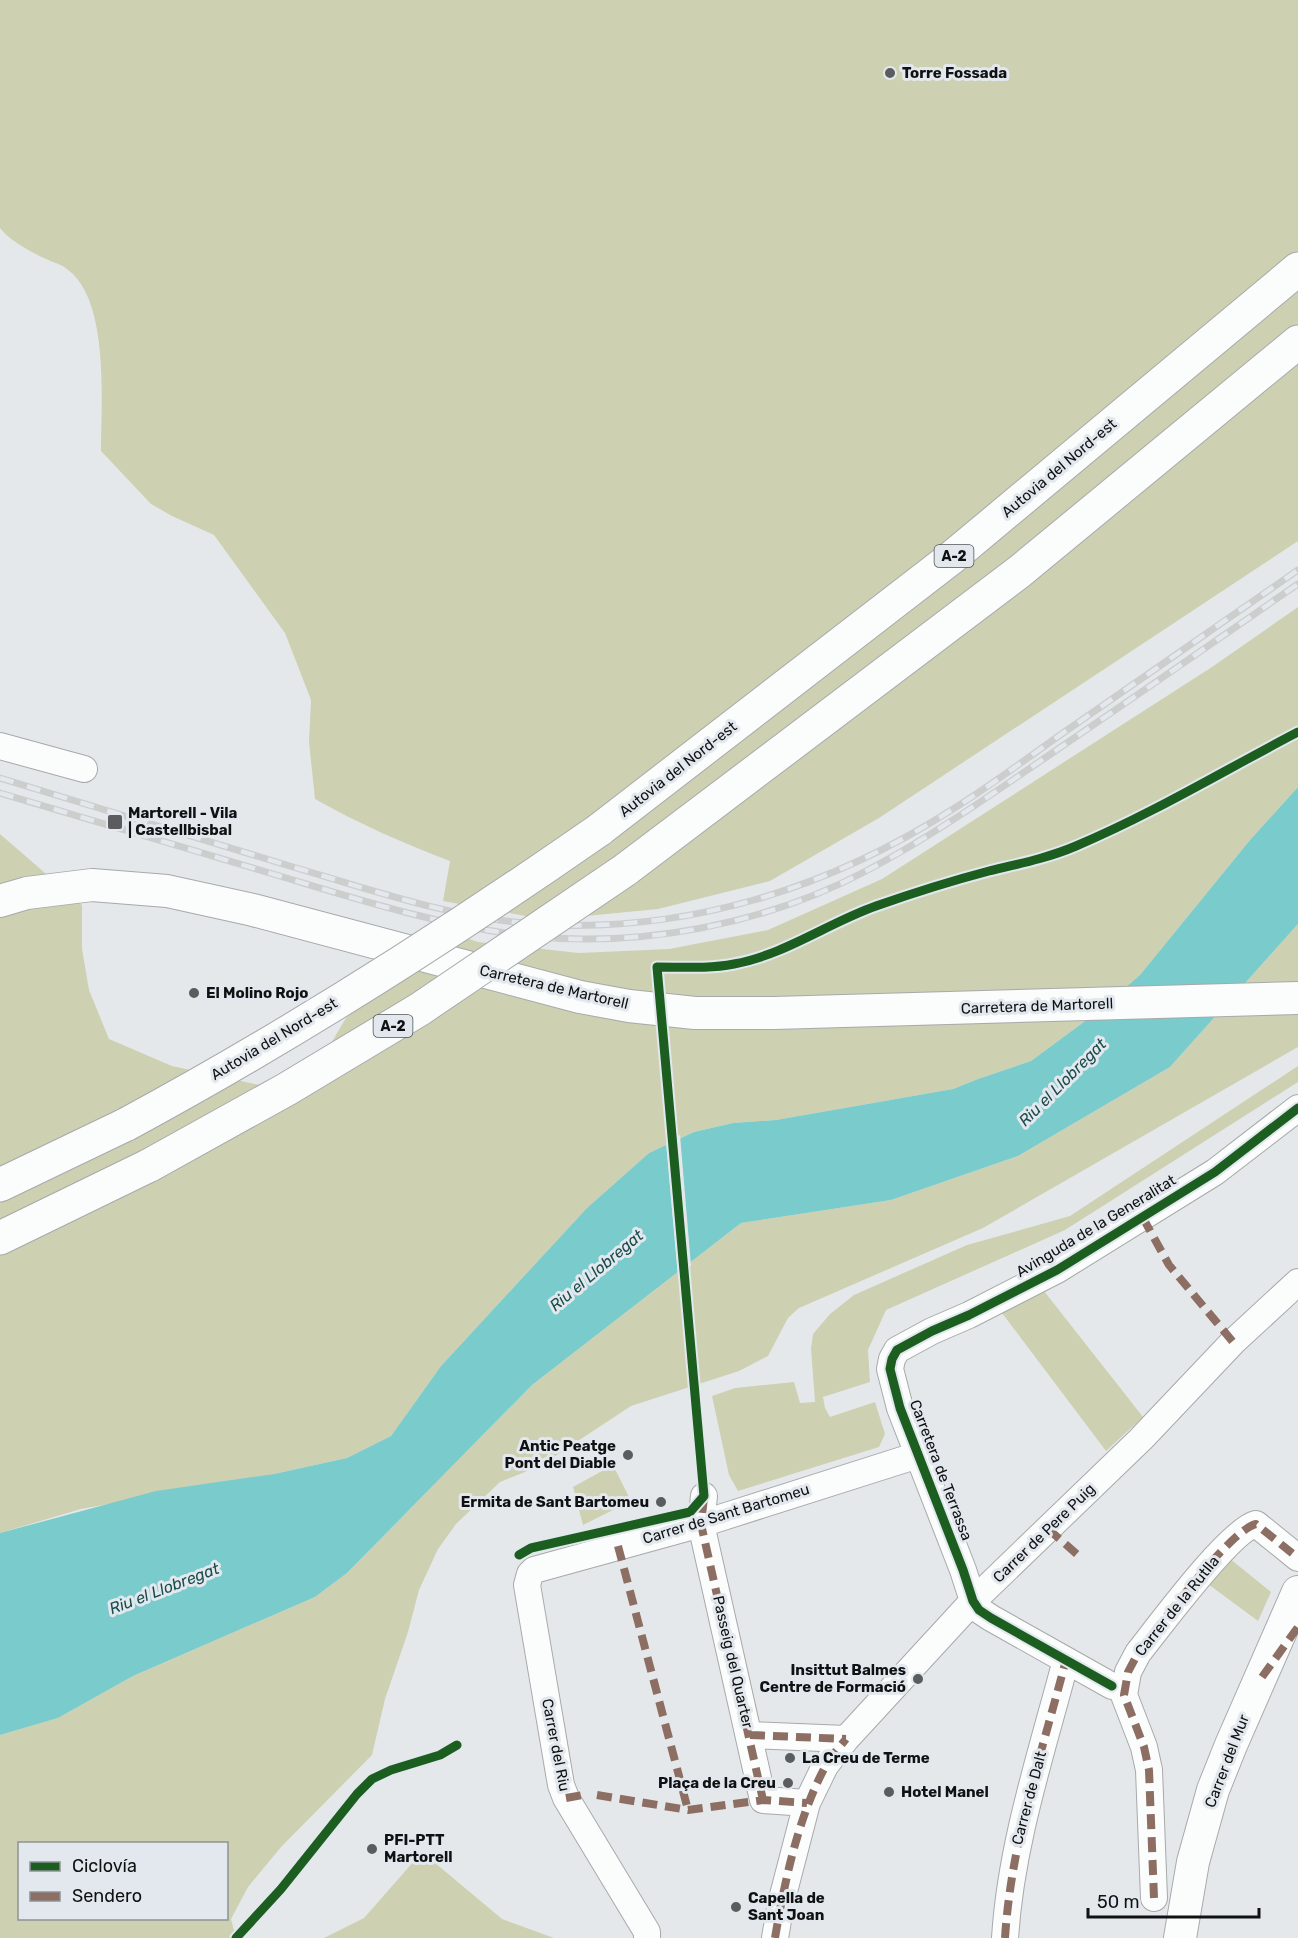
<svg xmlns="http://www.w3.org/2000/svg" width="1298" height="1938" font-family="Rubik,sans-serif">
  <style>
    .green { fill: #cdd1b2; fill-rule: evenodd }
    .water { fill: #7acbcb }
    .pier { fill: #e5e8ea }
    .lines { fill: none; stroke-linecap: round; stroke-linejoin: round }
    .minor-casing { stroke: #a7a9ab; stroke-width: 28 }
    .major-casing { stroke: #a7a9ab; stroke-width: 34 }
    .highway-casing { stroke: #a7a9ab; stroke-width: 35 }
    .minor { stroke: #fbfcfc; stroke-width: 26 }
    .major { stroke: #fbfcfc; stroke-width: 32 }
    .highway { stroke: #fbfcfc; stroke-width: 33 }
    .rail-casing { stroke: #cccece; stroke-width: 7 }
    .rail { stroke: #e2e8ed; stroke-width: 4.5; stroke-dasharray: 14; stroke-linecap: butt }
    .highway-bridge-casing { stroke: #a7a9ab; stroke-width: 35; stroke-linecap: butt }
    .highway-bridge { stroke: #fbfcfc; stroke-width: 33 }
    .quiet { stroke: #8d6e63; stroke-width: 8; stroke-dasharray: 15 8; stroke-linecap: butt }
    .cycleway-casing { stroke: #e2e8ed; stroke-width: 13 }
    .cycleway { stroke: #1b5e20; stroke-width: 9 }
    .poi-dot { fill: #5a5c5e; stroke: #e2e8ed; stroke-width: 2 }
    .labels { text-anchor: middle; stroke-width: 6; stroke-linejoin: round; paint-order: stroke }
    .shield { fill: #e2e8ed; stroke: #4e5254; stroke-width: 1.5 }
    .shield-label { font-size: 14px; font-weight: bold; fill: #0f1112 }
    .poi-label { font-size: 15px; font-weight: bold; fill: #0f1112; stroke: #e2e8ed; text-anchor: start }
    .street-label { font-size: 15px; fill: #0f1112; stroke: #e2e8ed }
    .water-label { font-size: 16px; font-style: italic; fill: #1a4c4c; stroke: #e2e8ed }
  </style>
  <rect width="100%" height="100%" fill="#e5e8ea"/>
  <path class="green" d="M 0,0 L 1298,0 L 1298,541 L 879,818 L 770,881 L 658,909 L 586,916 L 531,917 L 443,901 L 450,861 C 403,843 359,824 315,799 L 309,742 L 311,700 L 285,633 L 214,535 L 172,516 L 151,504 L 101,451 C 101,403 110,300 67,269 C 61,264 52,262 46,259 C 31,252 10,241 0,228 Z
    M 1298,607 L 1298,787 L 1250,840 L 1140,975 L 1096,1013 L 1031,1061 L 978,1079 L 953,1089 L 776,1120 L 733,1123 L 694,1132 L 649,1153 L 587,1208 L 441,1366 L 391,1436 L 347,1458 L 274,1474 L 81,1509 L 0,1533 L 0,834 L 82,905 L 82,949 L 89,990 L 109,1039 L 172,1066 L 301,1094 L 346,1018 L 442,930 L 478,942 L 579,953 L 669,949 L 768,930 L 882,879 L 1212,667 Z
    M 1298,924 L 1298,1047 L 983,1228 L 799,1308 L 788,1318 L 768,1356 L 739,1371 L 631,1406 L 540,1466 L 500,1482 L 456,1524 L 438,1549 L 419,1590 L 408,1632 L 385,1699 L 372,1755 L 281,1847 L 248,1887 L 231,1919 L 236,1938 L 0,1938 L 0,1735 L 58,1718 L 133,1676 L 315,1597 L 347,1573 L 532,1385 L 741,1223 L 891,1200 L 1018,1156 L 1170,1067 ZM 20,1844 L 226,1844 L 226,1918 L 20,1918 Z
    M 1298,1066 L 1298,1082 L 1065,1230 L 886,1310 L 868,1350 L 870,1382 L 823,1397 L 825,1408 L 830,1417 L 875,1402 L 885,1434 L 879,1447 L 738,1491 L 729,1475 L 712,1396 L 735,1388 L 794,1382 L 800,1403 L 815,1402 L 811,1349 L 813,1334 L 830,1314 L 854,1295 L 967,1245 L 1070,1216 Z
    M 1044,1291 L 1143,1417 L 1106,1451 L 1002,1313 Z
    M 613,1465 L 631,1501 L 583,1525 L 573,1487 Z
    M 1229,1558 L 1271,1592 L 1258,1621 L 1208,1584 Z
    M 422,1852 L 502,1919 L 554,1938 L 324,1938 L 364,1918 Z"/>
  <path class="water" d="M 1298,787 L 1298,924 L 1170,1067 L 1018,1156 L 891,1200 L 741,1223 L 532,1385 L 347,1573 L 315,1597 L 133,1676 L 58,1718 L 0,1735 L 0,1533 L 156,1491 L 274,1474 L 347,1458 L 391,1436 L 441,1366 L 587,1208 L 649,1153 L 694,1132 L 733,1123 L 776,1120 L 953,1089 L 978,1079 L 1031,1061 L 1096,1013 L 1140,975 L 1250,840 Z"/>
  <path class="pier" d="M 680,1135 L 691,1266 L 678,1275 L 666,1141 Z"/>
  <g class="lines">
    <g class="minor-casing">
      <path id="minor" d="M 0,746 L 84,769
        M 704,1496 L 701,1524 L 763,1800 L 807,1803
        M 1112,1686 L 991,1618 L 979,1610 L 973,1601 L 963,1570 L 900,1408 L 890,1369 L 892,1359 L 897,1350 L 932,1331 L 969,1315 L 1057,1270 L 1215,1172 L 1298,1108
        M 750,1735 L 846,1739
        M 1154,1898 L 1149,1770 L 1144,1747 L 1124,1695 L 1128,1672 L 1138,1653 C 1158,1628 1230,1530 1256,1524 L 1298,1558
        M 647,1938 L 647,1932 L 566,1798 L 561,1785 L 527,1585 L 530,1574 L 534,1570 L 701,1524 L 918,1455
        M 775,1938 L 781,1903 L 807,1803 L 825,1766 L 846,1739 L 973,1601 L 1141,1439 L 1233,1342 L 1298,1282
        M 1005,1938 C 1011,1843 1042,1752 1066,1660"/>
    </g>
    <g class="major-casing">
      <path id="major" d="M 0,901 L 27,893 L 92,885 L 167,891 L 253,910 L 580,997 L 629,1006 L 695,1013 L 774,1013 L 1298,998
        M 1180,1938 L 1193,1862 L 1213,1790 L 1231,1745 L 1298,1592"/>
    </g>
    <g class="highway-casing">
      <path id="highway" d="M 599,830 L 950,559 L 1298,269
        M 625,870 L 1019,572 L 1298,342
        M 0,1185 L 127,1124
        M 0,1238 L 150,1165"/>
    </g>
    <use href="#minor" class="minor"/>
    <use href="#major" class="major"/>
    <use href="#highway" class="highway"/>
    <g class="rail-casing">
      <path id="rail" d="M 0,778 C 98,808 195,837 293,867 C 372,890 452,918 535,924 C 684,934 828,889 953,809 C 995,783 1035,752 1076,724 C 1150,673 1224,621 1298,570
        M 0,793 C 91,820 182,847 273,874 C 357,899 440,926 528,936 C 641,948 766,924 866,871 C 933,836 995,792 1058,749 C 1138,695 1218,639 1298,584"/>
    </g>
    <use href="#rail" class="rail"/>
    <g class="highway-bridge-casing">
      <path id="highway-bridge" d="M 127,1124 C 290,1036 447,936 599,830
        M 150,1165 L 287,1089 L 420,1009 L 625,870"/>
    </g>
    <use href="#highway-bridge" class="highway-bridge"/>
    <path class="quiet" d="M 1143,1218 L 1169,1265 L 1233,1342
      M 704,1498 L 701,1524 L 763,1800
      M 1048,1529 L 1079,1556
      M 618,1546 L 688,1810
      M 1262,1677 L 1298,1627
      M 750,1735 L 846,1739
      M 597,1795 L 688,1810 L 763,1800 L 807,1803
      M 566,1798 L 588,1794
      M 1154,1898 L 1149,1770 L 1144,1747 L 1124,1695 L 1128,1672 L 1138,1653 C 1158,1628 1230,1530 1256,1524 L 1298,1558
      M 775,1938 C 784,1884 798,1818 824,1769 C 829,1758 838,1749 846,1739
      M 1005,1938 C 1011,1843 1042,1752 1066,1660"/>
    <g class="cycleway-casing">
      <path id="cycleway" d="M 519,1555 L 531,1548 L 690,1512 L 704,1496 L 657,967 C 683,967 708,969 734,964 C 784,955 828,923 876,906 C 913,893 951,881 989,871 C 1018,864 1048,858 1076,846 C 1152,814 1225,770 1298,732
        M 1112,1686 L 991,1618 L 979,1610 L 973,1601 L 963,1570 L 900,1408 L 890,1369 L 892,1359 L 897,1350 L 932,1331 L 969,1315 L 1057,1270 L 1215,1172 L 1298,1108
        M 236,1938 L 281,1889 L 357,1794 L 372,1779 L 391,1770 L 440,1755 L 457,1745"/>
    </g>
    <use href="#cycleway" class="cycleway"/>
  </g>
  <g class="poi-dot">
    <circle cx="890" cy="73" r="6"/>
    <rect x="107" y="814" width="16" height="16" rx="3"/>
    <circle cx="194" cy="993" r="6"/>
    <circle cx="628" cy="1455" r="6"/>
    <circle cx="661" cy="1502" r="6"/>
    <circle cx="918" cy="1679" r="6"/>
    <circle cx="790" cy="1758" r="6"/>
    <circle cx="788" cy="1783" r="6"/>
    <circle cx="889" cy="1792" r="6"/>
    <circle cx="372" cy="1849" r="6"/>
    <circle cx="736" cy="1907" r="6"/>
  </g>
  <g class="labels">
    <g class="shield">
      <rect x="934.5" y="545" width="39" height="22" rx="4.5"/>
      <rect x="373.5" y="1015" width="39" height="22" rx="4.5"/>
    </g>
    <g class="shield-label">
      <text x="954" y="561">A-2</text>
      <text x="393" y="1031">A-2</text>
    </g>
    <g class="poi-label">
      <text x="902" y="78">Torre Fossada</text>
      <text x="128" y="818">Martorell - Vila<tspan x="128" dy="17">| Castellbisbal</tspan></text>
      <text x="206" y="998">El Molino Rojo</text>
      <text x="616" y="1451" text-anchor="end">Antic Peatge<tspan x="616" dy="17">Pont del Diable</tspan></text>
      <text x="649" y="1507" text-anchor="end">Ermita de Sant Bartomeu</text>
      <text x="906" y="1675" text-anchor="end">Insittut Balmes<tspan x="906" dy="17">Centre de Formació</tspan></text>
      <text x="802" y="1763">La Creu de Terme</text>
      <text x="776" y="1788" text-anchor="end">Plaça de la Creu</text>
      <text x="901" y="1797">Hotel Manel</text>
      <text x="384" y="1845">PFI-PTT<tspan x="384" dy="17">Martorell</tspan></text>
      <text x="748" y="1903">Capella de<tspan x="748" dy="17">Sant Joan</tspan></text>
    </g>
    <g class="street-label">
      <text transform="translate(1059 468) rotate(-40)" y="5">Autovia del Nord-est</text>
      <text transform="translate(678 769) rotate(-38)" y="5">Autovia del Nord-est</text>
      <text transform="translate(554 987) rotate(13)" y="5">Carretera de Martorell</text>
      <text transform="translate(1037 1006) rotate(-2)" y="5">Carretera de Martorell</text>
      <text transform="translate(274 1039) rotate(-31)" y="5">Autovia del Nord-est</text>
      <text transform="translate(1096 1226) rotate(-31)" y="5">Avinguda de la Generalitat</text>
      <text transform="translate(941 1470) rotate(69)" y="5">Carretera de Terrassa</text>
      <text transform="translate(726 1514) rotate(-17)" y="5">Carrer de Sant Bartomeu</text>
      <text transform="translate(1044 1533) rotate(-44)" y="5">Carrer de Pere Puig</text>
      <text transform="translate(1177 1606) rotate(-51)" y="5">Carrer de la Rutlla</text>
      <text transform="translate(733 1662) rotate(77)" y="5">Passeig del Quarter</text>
      <text transform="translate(556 1745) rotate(79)" y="5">Carrer del Riu</text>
      <text transform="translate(1227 1761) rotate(-69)" y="5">Carrer del Mur</text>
      <text transform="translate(1029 1798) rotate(-75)" y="5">Carrer de Dalt</text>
    </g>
    <g class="water-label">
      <text transform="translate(1062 1082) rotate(-45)" y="6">Riu el Llobregat</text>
      <text transform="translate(596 1270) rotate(-40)" y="6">Riu el Llobregat</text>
      <text transform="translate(164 1588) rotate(-21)" y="6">Riu el Llobregat</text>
    </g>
  </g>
  <rect x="18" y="1842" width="210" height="78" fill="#e2e8ed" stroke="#8e9295" stroke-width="1.5"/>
  <rect x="30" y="1862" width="30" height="9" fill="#1b5e20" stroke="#8e9295" stroke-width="1.5"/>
  <text x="72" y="1872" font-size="18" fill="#0f1112">Ciclovía</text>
  <rect x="30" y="1892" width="30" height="9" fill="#8d6e63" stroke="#8e9295" stroke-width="1.5"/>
  <text x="72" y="1902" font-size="18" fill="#0f1112">Sendero</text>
  <path d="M1088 1908v9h171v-9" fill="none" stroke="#0f1112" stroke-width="3"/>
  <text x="1097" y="1908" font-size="18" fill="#0f1112" stroke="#e2e8ed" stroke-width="4.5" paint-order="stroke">50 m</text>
</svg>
